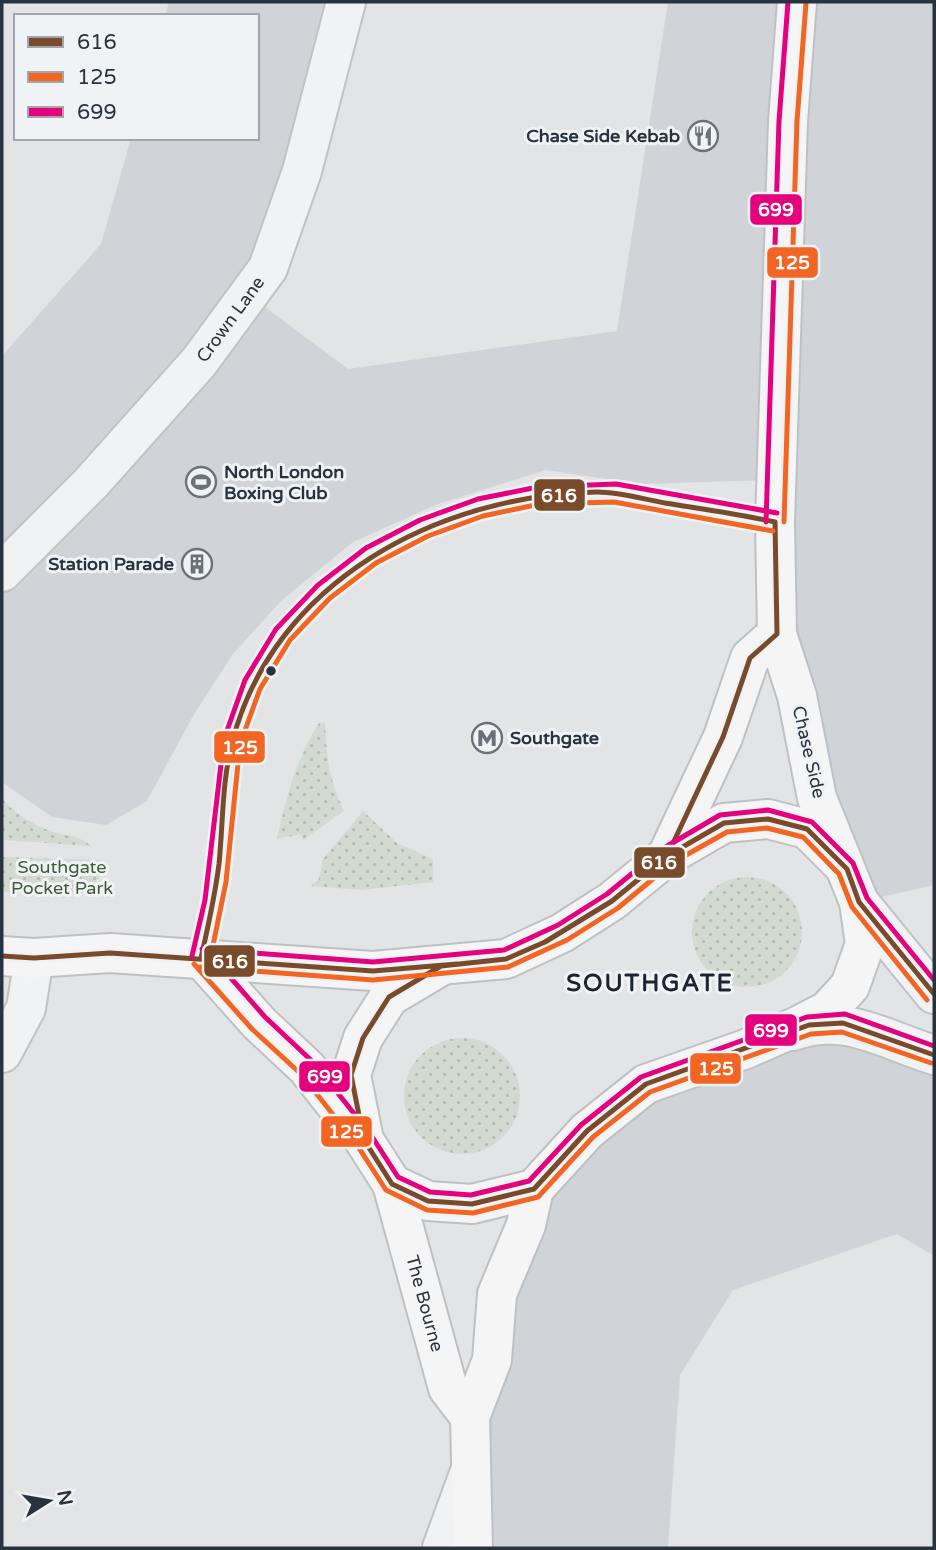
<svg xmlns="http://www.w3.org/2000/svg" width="936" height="1550" font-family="'Varela Round',sans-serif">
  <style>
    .built { fill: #d0d4d9 }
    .green { fill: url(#green-dots) }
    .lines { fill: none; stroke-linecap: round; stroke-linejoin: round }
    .minor-casing { stroke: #c0c2c4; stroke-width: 42 }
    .major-casing { stroke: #bec1c4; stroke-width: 42 }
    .minor { stroke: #f1f2f3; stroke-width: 38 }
    .major { stroke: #f5f5f6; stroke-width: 38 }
    .bus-1-casing { stroke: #eff3f6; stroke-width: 10 }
    .bus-2-casing { stroke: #eff3f6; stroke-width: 10 }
    .bus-3-casing { stroke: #eff3f6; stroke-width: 10 }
    .bus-1 { stroke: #7a4b2a; stroke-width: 5 }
    .bus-2 { stroke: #f26522; stroke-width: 5 }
    .bus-3 { stroke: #e5007d; stroke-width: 5 }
    .bus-dot { fill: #29333f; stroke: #eff3f6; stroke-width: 2.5 }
    .labels { text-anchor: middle; stroke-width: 6; stroke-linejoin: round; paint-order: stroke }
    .poi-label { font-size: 18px; font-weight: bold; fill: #29333f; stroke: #eff3f6; text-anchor: end }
    .street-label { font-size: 18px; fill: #29333f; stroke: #eff3f6 }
    .park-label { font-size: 18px; fill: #415b37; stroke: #eff3f6 }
    .district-label { font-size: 24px; font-weight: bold; letter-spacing: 2px; fill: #1b2430; stroke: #eff3f6 }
    .line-badge { stroke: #eff3f6; stroke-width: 2.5 }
    .badge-label { font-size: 19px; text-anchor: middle; font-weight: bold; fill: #fff }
  </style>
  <defs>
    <pattern id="green-dots" width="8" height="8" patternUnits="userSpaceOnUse" patternTransform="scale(1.75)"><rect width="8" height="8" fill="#d3dad2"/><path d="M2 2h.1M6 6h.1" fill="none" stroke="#b5bcb5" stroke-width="1.8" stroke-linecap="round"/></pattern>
  </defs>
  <rect width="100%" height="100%" fill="#e2e4e6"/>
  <path class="built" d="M 169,2 L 344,2 L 249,295 L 348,369 L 617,331 L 668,2 L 934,2 L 934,885 L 859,902 L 817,798 L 776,480 L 640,484 L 546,470 L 438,504 L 353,542 L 281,601 L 233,654 L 193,716 L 147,801 L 106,825 L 52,817 L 2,782 L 2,356 L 101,244 L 131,138 L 257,138 L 257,16 L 165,16 Z
    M 819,1024 L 934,1055 L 934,1256 L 897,1234 L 733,1290 L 680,1375 L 668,1548 L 474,1548 L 497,1294 L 587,1131 Z"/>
  <path class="green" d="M 325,722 C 327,758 328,777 344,811 L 303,840 L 301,834 L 277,839 C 286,797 296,759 319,723 Z
    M 2,798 C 14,814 35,826 54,832 C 69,837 79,835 91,846 L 2,840 Z
    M 363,811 L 397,843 L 433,859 L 433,882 L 362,890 L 311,886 L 319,879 L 323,859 Z
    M 2,857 L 102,860 L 99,878 L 88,892 L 68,896 L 2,892 Z
    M692 932a55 55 0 1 1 110 0a55 55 0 1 1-110 0Z
    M404 1096a58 58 0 1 1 116 0a58 58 0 1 1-116 0Z"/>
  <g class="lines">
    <g class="minor-casing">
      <g id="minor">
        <path id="s1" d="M 2,572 L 91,483 L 199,362 L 268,268 L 302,171 L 346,2"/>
        <path d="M 859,902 L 934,994"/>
        <path d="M 793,1031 C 844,1012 885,1040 934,1055"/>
        <path d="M 2,1053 L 26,1008 L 34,958"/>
        <path d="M 442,1548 L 469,1474"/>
      </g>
    </g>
    <g class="major-casing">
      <g id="major">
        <path d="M 667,856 L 723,737 L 750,658 L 777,634"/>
        <path d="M 2,956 L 34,958 L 110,953 L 373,971 L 506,959 L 562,933 L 612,901 L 667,856 L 724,823 L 768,819 L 807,829 L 840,862"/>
        <path d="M 201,958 L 259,1023 L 307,1068 L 358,1133"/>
        <path d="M 441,966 L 389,997 L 363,1038 L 351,1075 L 364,1140 L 392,1184 L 428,1201 L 472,1204 L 534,1189 L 587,1131 L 646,1084 L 746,1049 L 798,1026 L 827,1011 L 850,986 L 865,944 L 859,902 L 817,798 L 797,696 L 777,634 L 775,522 L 781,337 L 788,121 L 797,2"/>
        <path id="s2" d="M 392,1184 L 448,1388 L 470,1417"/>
        <path d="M 473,1548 L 470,1417 L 492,1360 L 497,1294 L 526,1225 L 534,1189"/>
      </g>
    </g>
    <use href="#minor" class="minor"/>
    <use href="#major" class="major"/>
    <g class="bus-1-casing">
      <path id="bus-1" d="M 775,522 L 777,634 L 750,658 L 723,737 L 667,856 L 612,901 L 545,942 L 506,959 L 441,966 L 389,997 L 363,1038 L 351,1075 L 364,1140 L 392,1184 L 428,1201 L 472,1204 L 534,1189 L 587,1131 L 646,1084 L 809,1025 L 843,1023 L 934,1055
        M 645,874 L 667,856 L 724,823 L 768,819 L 807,829 L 847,869 L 859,902 L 934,994
        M 2,956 L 34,958 L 110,953 L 373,971 L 457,964
        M 201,958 C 208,927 215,896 219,864 C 223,824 222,782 232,743 C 273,581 439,495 597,492 C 620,492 643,499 665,503 C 702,509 739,514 775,522"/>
    </g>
    <g class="bus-2-casing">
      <path id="bus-2" d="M 784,522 L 797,121 L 806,3
        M 210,960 L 226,882 L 240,744 L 260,689 L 290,640 L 330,598 L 376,563 L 428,536 L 483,516 L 540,504 L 614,502 L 773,531
        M 194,964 L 252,1029 L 301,1074 L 357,1145 L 386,1190 L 427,1210 L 473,1213 L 538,1197 L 593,1137 L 650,1092 L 811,1034 L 842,1032 L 931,1063
        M 200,967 L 373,980 L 508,967 L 567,940 L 618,908 L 672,863 L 727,832 L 767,828 L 803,837 L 839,874 L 852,907 L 927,1000"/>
    </g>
    <g class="bus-3-casing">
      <path id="bus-3" d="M 766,522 L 779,121 L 788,2
        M 202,949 L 373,962 L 504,950 L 558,925 L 607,894 L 662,849 L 720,815 L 768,810 L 812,822 L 853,863 L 867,898 L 934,980
        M 208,952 L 265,1017 L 314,1063 L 371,1135 L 398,1177 L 430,1192 L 471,1195 L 529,1181 L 581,1125 L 641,1077 L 807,1017 L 845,1014 L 934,1046
        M 192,956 L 205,900 L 224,739 L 245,680 L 276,629 L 318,585 L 366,548 L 420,520 L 478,499 L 538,487 L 616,484 L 777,513"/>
    </g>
    <use href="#bus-1" class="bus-1"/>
    <use href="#bus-2" class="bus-2"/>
    <use href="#bus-3" class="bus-3"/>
  </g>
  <defs>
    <g id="restaurant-ring" transform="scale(1.575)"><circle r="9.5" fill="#eff3f6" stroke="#6a7179" stroke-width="1.5"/><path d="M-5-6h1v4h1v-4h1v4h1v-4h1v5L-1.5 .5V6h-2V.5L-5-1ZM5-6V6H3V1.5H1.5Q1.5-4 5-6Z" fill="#6a7179"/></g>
    <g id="stadium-ring" transform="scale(1.575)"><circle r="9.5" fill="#eff3f6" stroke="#6a7179" stroke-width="1.5"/><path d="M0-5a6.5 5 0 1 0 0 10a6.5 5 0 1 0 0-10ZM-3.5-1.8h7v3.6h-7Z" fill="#6a7179"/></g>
    <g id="building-ring" transform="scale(1.575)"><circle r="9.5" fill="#eff3f6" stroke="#6a7179" stroke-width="1.5"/><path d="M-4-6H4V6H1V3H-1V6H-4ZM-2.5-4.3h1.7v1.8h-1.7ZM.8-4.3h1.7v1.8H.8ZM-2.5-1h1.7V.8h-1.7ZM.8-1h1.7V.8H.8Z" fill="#6a7179"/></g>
    <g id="metro-ring" transform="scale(1.575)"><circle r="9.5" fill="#eff3f6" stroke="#6a7179" stroke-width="1.5"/><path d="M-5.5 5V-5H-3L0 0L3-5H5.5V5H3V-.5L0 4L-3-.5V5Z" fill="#6a7179"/></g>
  </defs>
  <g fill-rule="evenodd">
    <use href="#restaurant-ring" x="703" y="136"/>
    <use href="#stadium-ring" x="201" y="482"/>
    <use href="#building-ring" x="197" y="564"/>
    <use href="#metro-ring" x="487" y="738"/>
  </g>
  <circle class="bus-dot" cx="271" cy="671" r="6"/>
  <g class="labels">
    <g class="poi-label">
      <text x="680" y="142">Chase Side Kebab</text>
      <text x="224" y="478" text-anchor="start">North London<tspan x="224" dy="21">Boxing Club</tspan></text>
      <text x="174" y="570">Station Parade</text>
      <text x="510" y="744" text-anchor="start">Southgate</text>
    </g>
    <g class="street-label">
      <text dy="6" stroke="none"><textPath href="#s1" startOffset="341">Crown Lane</textPath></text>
      <text transform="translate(809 752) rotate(77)" y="6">Chase Side</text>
      <text dy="6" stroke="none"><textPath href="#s2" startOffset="124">The Bourne</textPath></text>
    </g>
    <g class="park-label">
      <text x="62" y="873">Southgate<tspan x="62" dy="21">Pocket Park</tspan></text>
    </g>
    <g class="district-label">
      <text x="650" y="991">SOUTHGATE</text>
    </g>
  </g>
  <g class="line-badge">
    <rect x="749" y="193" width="54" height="33" rx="7" fill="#e5007d"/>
    <rect x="766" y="246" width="53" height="33" rx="7" fill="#f26522"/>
    <rect x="533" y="478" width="53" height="34" rx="7" fill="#7a4b2a"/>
    <rect x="213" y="730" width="53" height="34" rx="7" fill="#f26522"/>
    <rect x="633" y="846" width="53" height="33" rx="7" fill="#7a4b2a"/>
    <rect x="203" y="944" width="53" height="34" rx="7" fill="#7a4b2a"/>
    <rect x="744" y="1013" width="54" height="34" rx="7" fill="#e5007d"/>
    <rect x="689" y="1052" width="53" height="33" rx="7" fill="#f26522"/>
    <rect x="298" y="1060" width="53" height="33" rx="7" fill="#e5007d"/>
    <rect x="320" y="1115" width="53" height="33" rx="7" fill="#f26522"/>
  </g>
  <g class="badge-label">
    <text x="776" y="216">699</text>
    <text x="792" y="269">125</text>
    <text x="559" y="502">616</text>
    <text x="240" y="754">125</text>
    <text x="659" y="869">616</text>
    <text x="230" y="968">616</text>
    <text x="771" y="1037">699</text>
    <text x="716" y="1075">125</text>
    <text x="325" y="1083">699</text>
    <text x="346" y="1138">125</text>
  </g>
  <rect width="936" height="1550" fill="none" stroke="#29333f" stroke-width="7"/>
  <rect x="14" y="14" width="245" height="126" fill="#eff3f6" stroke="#a0a6ad" stroke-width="2"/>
  <rect x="28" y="37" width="35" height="10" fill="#7a4b2a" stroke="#a0a6ad" stroke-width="2"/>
  <text x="77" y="49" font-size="21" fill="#29333f">616</text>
  <rect x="28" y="72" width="35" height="10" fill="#f26522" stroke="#a0a6ad" stroke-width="2"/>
  <text x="77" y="84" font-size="21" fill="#29333f">125</text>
  <rect x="28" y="107" width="35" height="10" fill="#e5007d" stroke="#a0a6ad" stroke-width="2"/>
  <text x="77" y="119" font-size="21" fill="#29333f">699</text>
  <g transform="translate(49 1501) rotate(79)" stroke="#eff3f6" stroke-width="5" paint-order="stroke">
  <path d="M0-5L12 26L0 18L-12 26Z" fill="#29333f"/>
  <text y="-10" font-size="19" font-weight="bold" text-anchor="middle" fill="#29333f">N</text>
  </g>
</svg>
